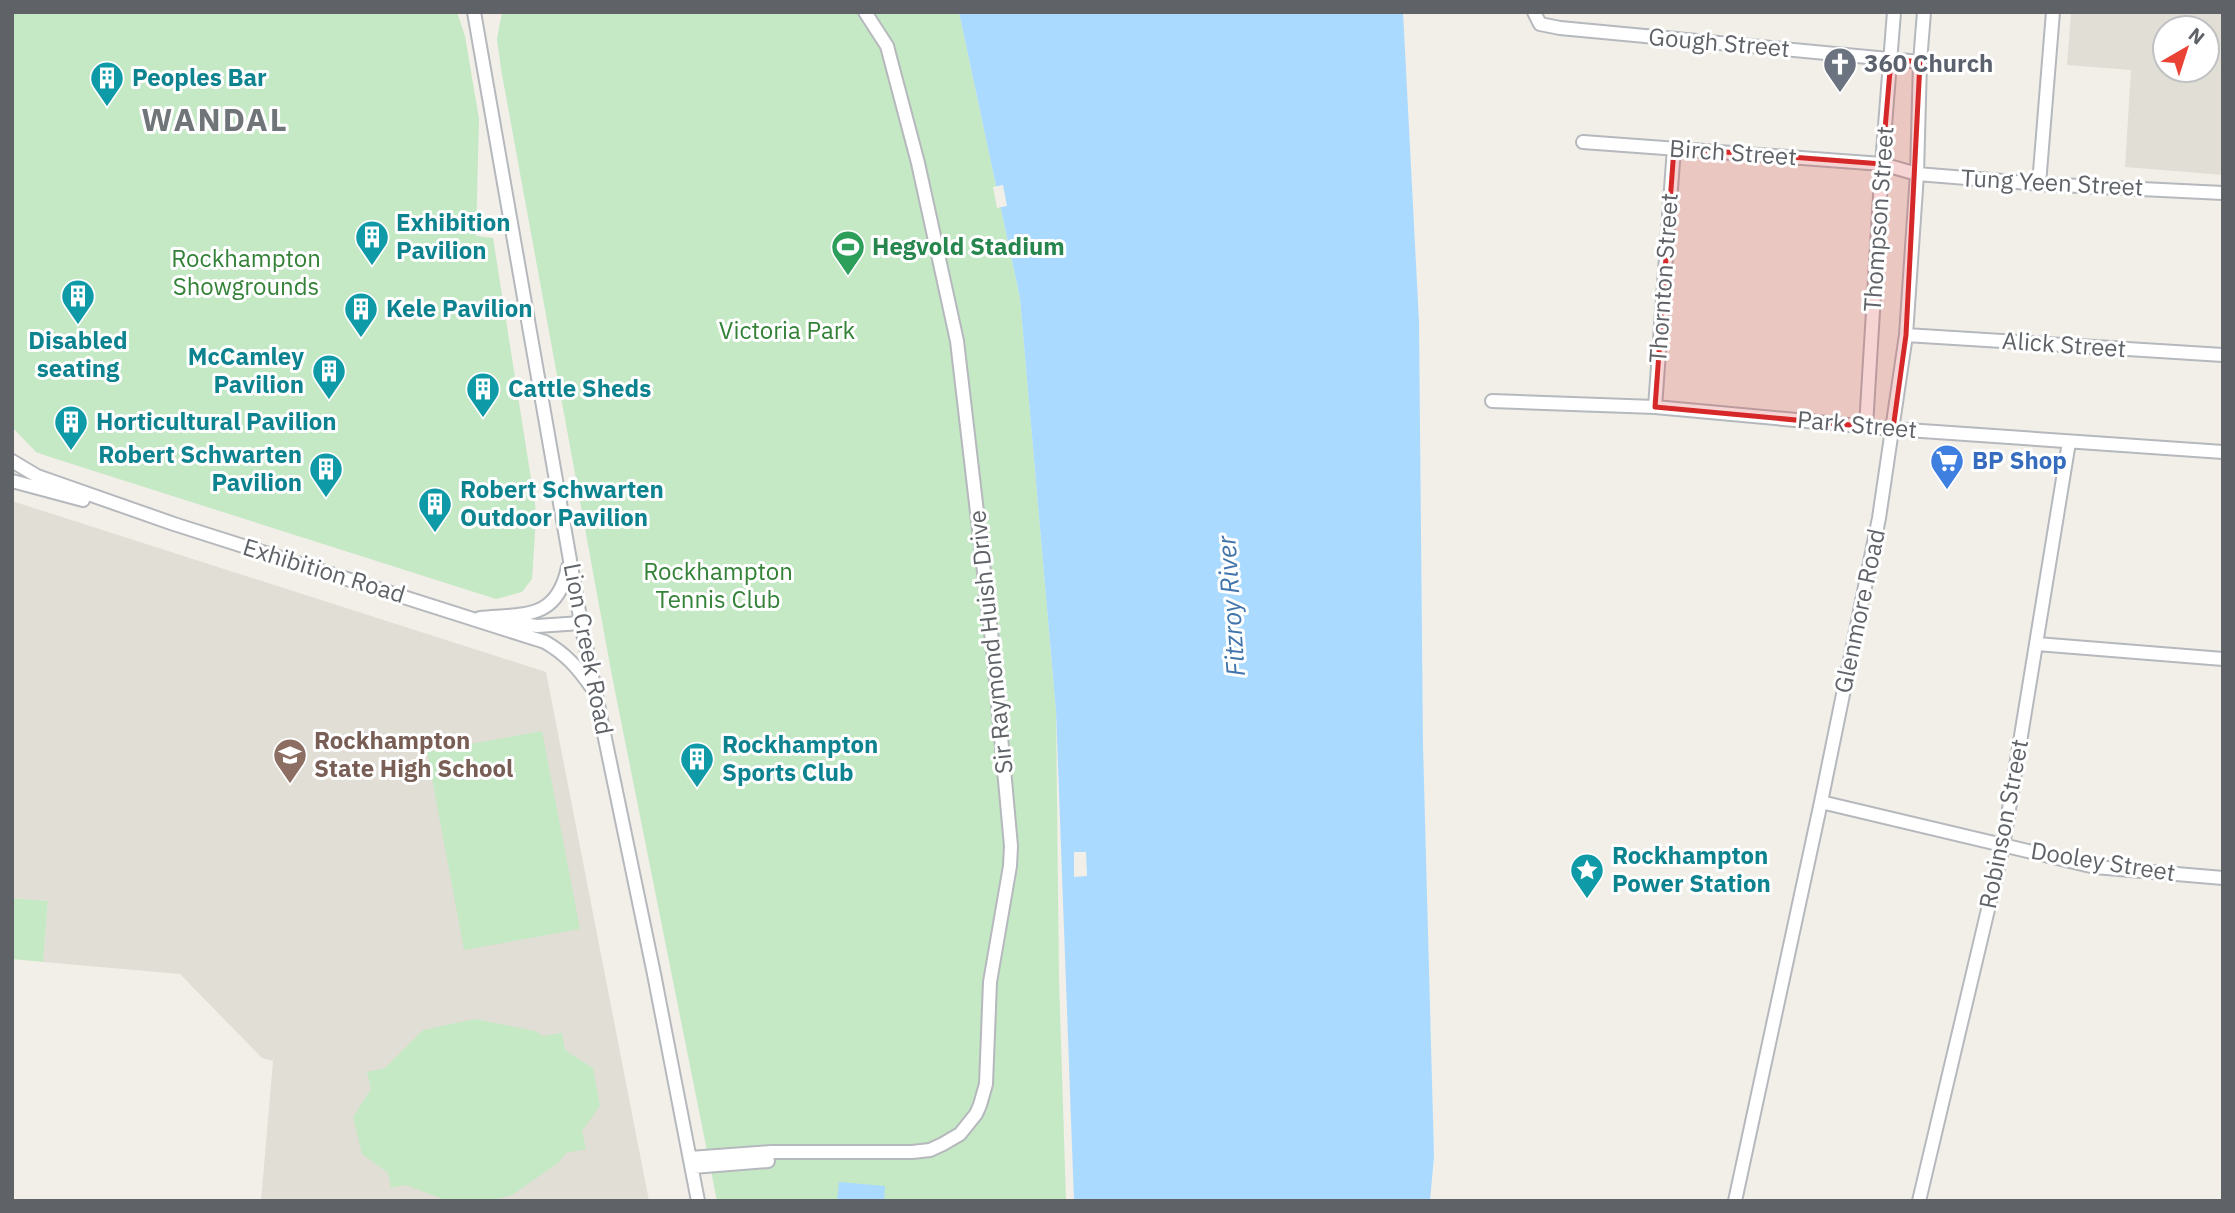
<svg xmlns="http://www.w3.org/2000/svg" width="2235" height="1213" font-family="'IBM Plex Sans',sans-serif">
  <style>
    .education { fill: #e1ded6; fill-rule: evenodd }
    .green { fill: #c5e8c5 }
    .water { fill: #aadaff }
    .pier { fill: #f1efe8 }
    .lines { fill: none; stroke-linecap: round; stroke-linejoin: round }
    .minor-casing { stroke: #b5b8bc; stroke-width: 16 }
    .minor { stroke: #fff; stroke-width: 12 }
    .marked { fill: #d62828; fill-opacity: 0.2; stroke: #d62828; stroke-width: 5; stroke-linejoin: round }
    .labels { text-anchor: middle; stroke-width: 6; stroke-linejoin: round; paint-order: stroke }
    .street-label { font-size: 24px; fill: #5f6368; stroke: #fff }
    .worship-label { font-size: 24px; font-weight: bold; fill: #5b616d; stroke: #fff; text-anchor: start }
    .culture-label { font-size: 24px; font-weight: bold; fill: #0d838f; stroke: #fff; text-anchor: start }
    .leisure-label { font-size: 24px; font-weight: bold; fill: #27864d; stroke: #fff; text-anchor: start }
    .park-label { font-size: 24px; fill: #348238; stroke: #fff }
    .shop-label { font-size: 24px; font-weight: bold; fill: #366cbe; stroke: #fff; text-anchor: start }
    .education-label { font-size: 24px; font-weight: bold; fill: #785e54; stroke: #fff; text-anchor: start }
    .water-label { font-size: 26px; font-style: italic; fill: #4174aa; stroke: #fff }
    .district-label { font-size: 32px; font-weight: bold; letter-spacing: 2px; fill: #70757a; stroke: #fff }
  </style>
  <rect width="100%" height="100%" fill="#f1efe8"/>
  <path class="education" d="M 2071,12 L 2223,12 L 2223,175 L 2125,167 L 2131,70 L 2067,65 ZM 2165,28 L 2207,28 L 2207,70 L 2165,70 Z
    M 12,501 L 546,672 L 649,1201 L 261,1201 L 273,1061 L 262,1058 L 180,974 L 43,962 L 48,901 L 12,898 Z"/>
  <path class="green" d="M 12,12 L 457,12 L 465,36 L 479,119 L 476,236 L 493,238 L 535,504 L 536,518 L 532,579 L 522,592 L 496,599 L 50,457 L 36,452 L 12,427 Z
    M 502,12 L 959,12 L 1020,298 L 1056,711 L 1059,980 L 1066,1201 L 717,1201 L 612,676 L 501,69 L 497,39 Z
    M 542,731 L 580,929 L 464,950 L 427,752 Z
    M 12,898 L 48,901 L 43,962 L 12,959 Z
    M 475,1019 L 535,1031 L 543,1036 L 562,1033 L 565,1050 L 593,1068 L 600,1106 L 582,1131 L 586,1149 L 566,1153 L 558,1163 L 512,1195 L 490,1201 L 448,1201 L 406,1185 L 391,1188 L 388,1173 L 362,1154 L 353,1117 L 371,1089 L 367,1072 L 385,1068 L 423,1030 Z"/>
  <path class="water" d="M 959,12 L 1403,12 L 1419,322 L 1423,746 L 1434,1156 L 1430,1201 L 1074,1201 L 1056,711 L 1020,298 Z
    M 839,1182 L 885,1186 L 884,1201 L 837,1201 Z"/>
  <path class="pier" d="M 1003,185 L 1007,206 L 997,208 L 993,187 Z
    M 1074,852 L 1086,852 L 1087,876 L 1074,877 Z"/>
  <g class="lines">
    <g class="minor-casing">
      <path id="minor" d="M 474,12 L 581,623 L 654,974 L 698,1201
        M 1534,12 L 1540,24 L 1560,28 L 1920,62
        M 1583,142 L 1882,164 L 1917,174 L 2039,184 L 2223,193
        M 2039,184 L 2053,12
        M 1906,335 L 2223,355
        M 1492,401 L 1655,407 L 1893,429 L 2223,452
        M 1655,407 L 1674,148
        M 1866,426 L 1882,164 L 1894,12
        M 12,461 L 37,476 L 174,524 L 545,642 C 566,654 578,668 592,688
        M 12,481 L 83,500
        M 480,618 C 525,614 557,620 568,567
        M 501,621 L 537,626 L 581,623
        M 2037,644 L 2223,659
        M 1821,802 L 2095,867 L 2223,878
        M 690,1158 L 771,1152 L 912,1152 L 930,1150 L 943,1144 L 960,1134 L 976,1114 L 980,1105 L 986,1084 L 990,982 L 1010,866 L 1011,846 L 993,649 L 957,341 L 918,163 L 887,46 L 865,12
        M 693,1167 L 768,1161
        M 1735,1201 L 1821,802 L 1879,518 L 1906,335 L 1917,174 L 1920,62 L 1924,12
        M 1919,1201 L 2003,846 L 2069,442"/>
    </g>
    <use href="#minor" class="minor"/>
  </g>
  <path class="marked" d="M 1891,59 L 1920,62 L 1906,335 L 1893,429 L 1655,407 L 1674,148 L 1882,164 Z"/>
  <defs>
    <g id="church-pin" transform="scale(1.75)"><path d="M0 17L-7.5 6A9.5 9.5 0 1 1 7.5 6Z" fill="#6b7280" stroke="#fff"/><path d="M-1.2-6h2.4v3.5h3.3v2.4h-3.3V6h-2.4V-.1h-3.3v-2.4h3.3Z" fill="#fff"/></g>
    <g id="building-pin" transform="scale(1.75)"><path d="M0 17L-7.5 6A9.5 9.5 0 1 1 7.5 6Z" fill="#0f9aa8" stroke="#fff"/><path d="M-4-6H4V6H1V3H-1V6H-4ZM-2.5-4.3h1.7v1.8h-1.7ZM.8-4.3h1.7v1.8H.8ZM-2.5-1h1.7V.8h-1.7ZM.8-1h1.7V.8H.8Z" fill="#fff"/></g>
    <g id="stadium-pin" transform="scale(1.75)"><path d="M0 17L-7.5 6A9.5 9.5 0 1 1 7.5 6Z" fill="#2e9e5b" stroke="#fff"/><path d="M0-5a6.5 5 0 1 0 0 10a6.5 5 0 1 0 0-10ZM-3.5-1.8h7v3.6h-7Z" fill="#fff"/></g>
    <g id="supermarket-pin" transform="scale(1.75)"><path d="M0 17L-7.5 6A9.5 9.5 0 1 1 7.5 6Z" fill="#3f7fe0" stroke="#fff"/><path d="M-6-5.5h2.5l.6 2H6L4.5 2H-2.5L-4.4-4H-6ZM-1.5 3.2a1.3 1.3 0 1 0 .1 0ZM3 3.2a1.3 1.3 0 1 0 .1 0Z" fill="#fff"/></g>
    <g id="school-pin" transform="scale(1.75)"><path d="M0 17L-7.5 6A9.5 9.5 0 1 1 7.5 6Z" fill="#8d6e63" stroke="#fff"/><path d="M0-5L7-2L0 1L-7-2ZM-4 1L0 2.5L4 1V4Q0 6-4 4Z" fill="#fff"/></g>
    <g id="sight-pin" transform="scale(1.75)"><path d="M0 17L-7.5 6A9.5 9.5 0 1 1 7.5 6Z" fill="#0f9aa8" stroke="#fff"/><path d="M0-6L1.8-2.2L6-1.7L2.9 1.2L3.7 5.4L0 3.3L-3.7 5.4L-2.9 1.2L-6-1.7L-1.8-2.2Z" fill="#fff"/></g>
  </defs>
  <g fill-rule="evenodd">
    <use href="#church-pin" x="1840" y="64"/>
    <use href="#building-pin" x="107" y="78"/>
    <use href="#building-pin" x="372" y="237"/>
    <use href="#stadium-pin" x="848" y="247"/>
    <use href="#building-pin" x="78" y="296"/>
    <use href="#building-pin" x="361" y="309"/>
    <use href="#building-pin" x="329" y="371"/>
    <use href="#building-pin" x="483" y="389"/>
    <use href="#building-pin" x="71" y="422"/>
    <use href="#supermarket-pin" x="1947" y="461"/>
    <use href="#building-pin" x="326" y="469"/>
    <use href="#building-pin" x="435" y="504"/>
    <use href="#school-pin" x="290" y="755"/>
    <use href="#building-pin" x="697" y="759"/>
    <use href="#sight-pin" x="1587" y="870"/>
  </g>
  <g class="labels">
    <g class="street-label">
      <text transform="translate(1719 43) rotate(5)" y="8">Gough Street</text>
      <text transform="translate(1733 153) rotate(4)" y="8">Birch Street</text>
      <text transform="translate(2052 183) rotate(3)" y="8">Tung Yeen Street</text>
      <text transform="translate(1879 219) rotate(-86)" y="8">Thompson Street</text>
      <text transform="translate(1664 278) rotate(-86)" y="8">Thornton Street</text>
      <text transform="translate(2064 345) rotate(4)" y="8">Alick Street</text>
      <text transform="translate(1857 425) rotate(5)" y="8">Park Street</text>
      <text transform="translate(324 571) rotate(17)" y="8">Exhibition Road</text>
      <text transform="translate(1860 611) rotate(-78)" y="8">Glenmore Road</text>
      <text transform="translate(991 642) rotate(-96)" y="8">Sir Raymond Huish Drive</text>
      <text transform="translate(588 649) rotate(79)" y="8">Lion Creek Road</text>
      <text transform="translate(2004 824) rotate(-79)" y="8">Robinson Street</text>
      <text transform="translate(2103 862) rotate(9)" y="8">Dooley Street</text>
    </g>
    <g class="worship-label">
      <text x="1864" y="72">360 Church</text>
    </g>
    <g class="culture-label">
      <text x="132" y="86">Peoples Bar</text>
      <text x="396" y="231">Exhibition<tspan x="396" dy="28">Pavilion</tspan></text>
      <text x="386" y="317">Kele Pavilion</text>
      <text x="78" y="349" text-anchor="middle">Disabled<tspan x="78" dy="28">seating</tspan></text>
      <text x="304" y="365" text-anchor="end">McCamley<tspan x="304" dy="28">Pavilion</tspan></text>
      <text x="508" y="397">Cattle Sheds</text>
      <text x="96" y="430">Horticultural Pavilion</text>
      <text x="302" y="463" text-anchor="end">Robert Schwarten<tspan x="302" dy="28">Pavilion</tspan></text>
      <text x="460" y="498">Robert Schwarten<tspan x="460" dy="28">Outdoor Pavilion</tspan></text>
      <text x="722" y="753">Rockhampton<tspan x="722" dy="28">Sports Club</tspan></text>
      <text x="1612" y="864">Rockhampton<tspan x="1612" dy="28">Power Station</tspan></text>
    </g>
    <g class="leisure-label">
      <text x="872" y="255">Hegvold Stadium</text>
    </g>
    <g class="park-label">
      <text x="246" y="267">Rockhampton<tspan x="246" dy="28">Showgrounds</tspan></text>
      <text x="787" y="339">Victoria Park</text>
      <text x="718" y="580">Rockhampton<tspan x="718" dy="28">Tennis Club</tspan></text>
    </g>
    <g class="shop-label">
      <text x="1972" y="469">BP Shop</text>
    </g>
    <g class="education-label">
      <text x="314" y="749">Rockhampton<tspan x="314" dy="28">State High School</tspan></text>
    </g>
    <g class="water-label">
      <text transform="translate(1231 606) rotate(-94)" y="9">Fitzroy River</text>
    </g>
    <g class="district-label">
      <text x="215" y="131">WANDAL</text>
    </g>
  </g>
  <rect width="2235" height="1213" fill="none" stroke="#5f6368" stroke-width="28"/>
  <g transform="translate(2186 49) rotate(39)"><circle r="33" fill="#ffffff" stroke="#bfc1c3" stroke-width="2"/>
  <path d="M0-5L12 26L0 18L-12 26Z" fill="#ea4335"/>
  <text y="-10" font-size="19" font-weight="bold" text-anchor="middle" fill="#5f6368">N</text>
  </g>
</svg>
